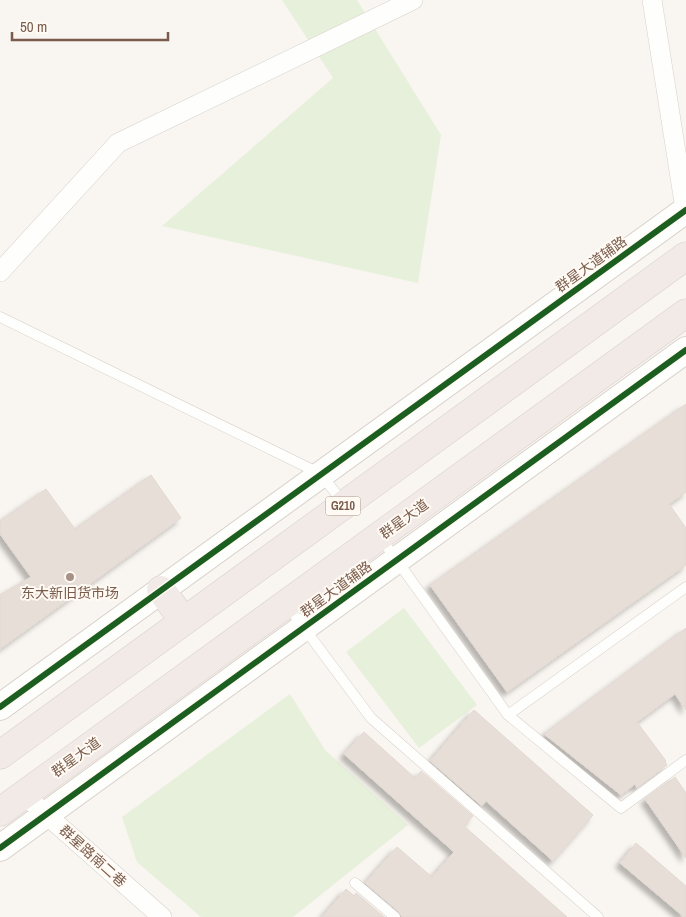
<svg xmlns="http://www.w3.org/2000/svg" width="686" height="917" font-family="'Archivo Narrow','Noto Sans SC',sans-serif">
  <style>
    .green { fill: #e7f0db }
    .building { fill: #e6ded7; stroke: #e2d8d2; filter: url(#shadow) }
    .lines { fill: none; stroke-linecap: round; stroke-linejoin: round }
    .lane-casing { stroke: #d7d1cb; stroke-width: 11 }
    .street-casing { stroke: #d7d1cb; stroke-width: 20 }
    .secondary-casing { stroke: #d9d2cb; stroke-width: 28 }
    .highway-casing { stroke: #dad1cc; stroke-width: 29 }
    .lane { stroke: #fefefd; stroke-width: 10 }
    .street { stroke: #fefefd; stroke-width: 19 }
    .secondary { stroke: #fefefd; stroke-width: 26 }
    .highway { stroke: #f2eae7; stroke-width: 28 }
    .cycleway-casing { stroke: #fffaf3; stroke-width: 9 }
    .cycleway { stroke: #1b5e20; stroke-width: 6 }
    .poi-dot { fill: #a69286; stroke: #fffaf3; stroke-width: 2 }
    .labels { text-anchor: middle; stroke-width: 4; stroke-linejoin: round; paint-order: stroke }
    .shield { fill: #fffaf3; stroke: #a28b7f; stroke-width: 1 }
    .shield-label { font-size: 12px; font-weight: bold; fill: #7a5c4d }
    .street-label { font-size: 14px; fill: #7a5c4d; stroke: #fffaf3 }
    .poi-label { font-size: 14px; fill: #7a5c4d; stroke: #fffaf3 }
  </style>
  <defs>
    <filter id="shadow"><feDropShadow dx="-4.5" dy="4.5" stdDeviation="2.5" flood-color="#0004"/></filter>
  </defs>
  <rect width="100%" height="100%" fill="#f9f5f0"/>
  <path class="green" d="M 282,0 L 357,0 L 441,135 L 418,283 L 162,226 L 333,78 Z
    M 404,608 L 477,705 L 419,748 L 346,652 Z
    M 290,694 L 325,750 L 408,825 L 293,917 L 201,917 L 137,862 L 122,817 Z"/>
  <path class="building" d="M 686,404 L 686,492 L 669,504 L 686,528 L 686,565 L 507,692 L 430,585 Z
    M 151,475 L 181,518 L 0,649 L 0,595 L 31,577 L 0,534 L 0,521 L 46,489 L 75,529 Z
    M 686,628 L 686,710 L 675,694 L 637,722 L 666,761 L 665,762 L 667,765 L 637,788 L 635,784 L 621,795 L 544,734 Z
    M 474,710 L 593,815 L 553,861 L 486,801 L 482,806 L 430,761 Z
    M 364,732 L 415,778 L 421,771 L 473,816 L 464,826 L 567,917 L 402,917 L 399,912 L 365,883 L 397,847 L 432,877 L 454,852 L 344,754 Z
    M 675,777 L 686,793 L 686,858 L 645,799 Z
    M 636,843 L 686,886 L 686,917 L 684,917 L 620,863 Z
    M 346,889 L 354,896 L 356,893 L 384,917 L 322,917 Z"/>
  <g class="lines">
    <g class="lane-casing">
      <path id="lane" d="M 0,317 L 321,474 L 344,504
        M 380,537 L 508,715 L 621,808 L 686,760
        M 287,605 L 371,718 L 598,917
        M 508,715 L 686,587
        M 355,883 L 395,917"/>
    </g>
    <g class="street-casing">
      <path id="street" d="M 652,0 L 686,215
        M 0,272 L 118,143 L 413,0
        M 24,795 L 162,917"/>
    </g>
    <g class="secondary-casing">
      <path id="secondary" d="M 0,707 L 686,210
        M 0,848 L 686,350"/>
    </g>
    <g class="highway-casing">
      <path id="highway" d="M 161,590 L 184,621
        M 0,755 L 686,256
        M 0,812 L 686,313"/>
    </g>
    <use href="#lane" class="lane"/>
    <use href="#street" class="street"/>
    <use href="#secondary" class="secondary"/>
    <use href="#highway" class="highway"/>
    <g class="cycleway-casing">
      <path id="cycleway" d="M 0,707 L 686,210
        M 0,848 L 686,350"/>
    </g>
    <use href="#cycleway" class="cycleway"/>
  </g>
  <circle class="poi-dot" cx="70" cy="577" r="5"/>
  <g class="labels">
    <rect class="shield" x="325.5" y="496.5" width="35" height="19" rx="4"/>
    <g class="shield-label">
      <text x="343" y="510">G210</text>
    </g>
    <g class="street-label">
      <text transform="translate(591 264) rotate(-36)" y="5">群星大道辅路</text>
      <text transform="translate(404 519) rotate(-36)" y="5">群星大道</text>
      <text transform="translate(336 589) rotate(-36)" y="5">群星大道辅路</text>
      <text transform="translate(76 757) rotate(-36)" y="5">群星大道</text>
      <text transform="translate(93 856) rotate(42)" y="5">群星路南二巷</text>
    </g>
    <g class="poi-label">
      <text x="70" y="598">东大新旧货市场</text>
    </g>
  </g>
  <path d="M12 32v8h156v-8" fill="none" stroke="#7a5c4d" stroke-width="2.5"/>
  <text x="20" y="32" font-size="15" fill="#7a5c4d" stroke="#fffaf3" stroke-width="4" paint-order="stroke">50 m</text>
</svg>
